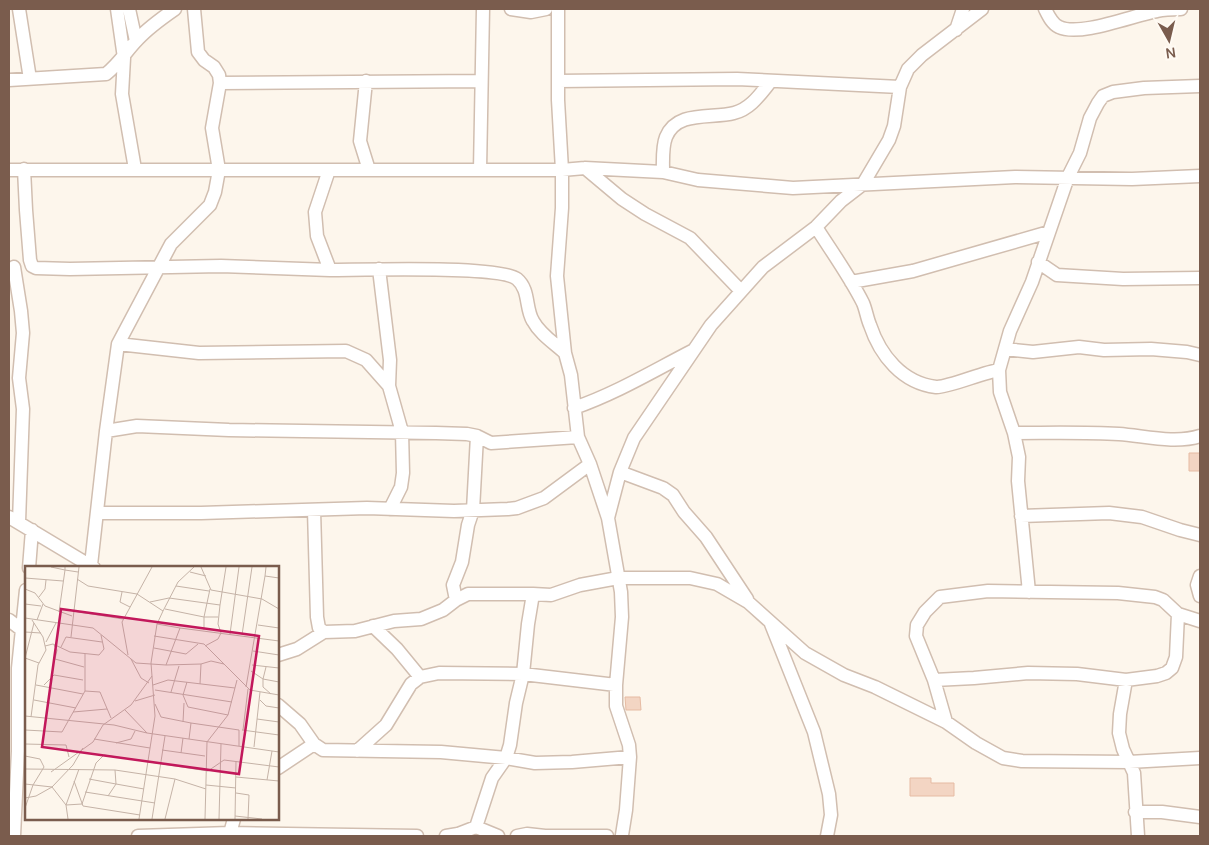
<svg xmlns="http://www.w3.org/2000/svg" width="1209" height="845" font-family="Manrope,sans-serif">
  <style>
    .building { fill: #f3d5c3; stroke: #e6bba3 }
    .lines { fill: none; stroke-linecap: round; stroke-linejoin: round }
    .minor-casing { stroke: #d1beb0; stroke-width: 15 }
    .minor { stroke: #fff; stroke-width: 12 }
    .inset-road { fill: none; stroke: #c5b3a7; stroke-width: 1 }
    .view { fill: #c2185b; fill-opacity: 0.15; stroke: #c2185b; stroke-width: 2.5 }
    .inset-edge { fill: none; stroke: #7a5c4d; stroke-width: 2.5 }
  </style>
  <rect width="100%" height="100%" fill="#fdf6ec"/>
  <path class="building" d="M 1189,453 L 1200,453 L 1200,471 L 1189,471 Z
    M 625,697 L 640,697 L 641,710 L 626,710 Z
    M 910,778 L 931,778 L 931,783 L 954,783 L 954,796 L 910,796 Z"/>
  <g class="lines">
    <g class="minor-casing">
      <path id="minor" d="M 19,9 L 30,79
        M 117,9 L 124,58 L 122,94 L 135,169
        M 129,9 L 136,41
        M 511,9 L 531,12 L 546,9
        M 558,9 L 558,100 L 562,170 L 562,208 L 557,276 L 565,353 L 571,375 L 578,437 L 590,464 L 608,518 L 621,592 L 622,617 L 616,685 L 616,706 L 629,745 L 630,757 L 626,810 L 622,835
        M 1045,9 C 1048,15 1052,24 1059,27 C 1080,37 1134,15 1157,11 C 1165,9 1173,9 1181,9
        M 956,30 L 963,9
        M 9,80 L 106,74 C 120,63 126,51 138,39 C 149,27 162,18 175,9
        M 366,81 L 360,141 L 369,170
        M 558,81 L 737,79 L 900,87
        M 220,83 L 481,81
        M 585,168 L 622,199 L 645,214 L 690,238 L 741,291
        M 24,169 L 26,210 L 30,260 L 32,266 L 36,268 L 70,269 L 221,266 L 330,270
        M 9,170 L 562,170 L 585,168 L 663,172 L 698,180 L 793,188 L 1015,177 L 1132,179 L 1200,176
        M 329,170 L 315,212 L 317,236 L 330,270 C 360,270 500,265 517,279 C 530,290 525,308 533,321 C 540,334 554,343 565,353
        M 480,170 L 483,9
        M 663,172 C 663,161 662,147 666,137 C 677,110 711,119 734,113 C 751,109 761,93 771,81
        M 816,227 C 832,252 850,277 863,303 C 866,310 867,318 870,325 C 880,355 902,383 936,387 C 947,388 984,372 999,370
        M 1038,262 L 1057,275 L 1123,279 L 1200,278
        M 14,267 L 21,311 L 23,333 L 19,378 L 23,409 L 19,522
        M 379,269 L 390,360 L 389,386
        M 851,282 L 913,271 L 1049,232
        M 118,344 L 199,353 L 346,351 L 366,360 L 389,386 L 402,432 L 403,473 L 401,487 L 390,509
        M 1005,349 L 1033,352 L 1079,347 L 1104,350 L 1151,349 L 1187,352 L 1200,355
        M 574,408 C 617,393 653,371 692,351
        M 106,431 L 137,426 L 229,430 L 436,433 L 467,434 L 477,436 L 491,443 L 578,437
        M 1014,433 C 1049,433 1084,432 1119,434 C 1145,436 1175,444 1200,436
        M 620,472 L 663,488 L 673,495 L 684,512 L 706,537 L 747,599
        M 314,510 L 317,617 L 319,628 L 324,632 L 355,631 L 394,621 L 421,619 L 443,610 L 456,600 L 468,594 L 533,594
        M 97,513 L 201,513 L 367,508 L 454,511 L 508,509 L 517,508 L 544,498 L 590,464
        M 1021,516 L 1109,513 L 1142,517 L 1180,530 L 1200,535
        M 9,517 L 94,568
        M 608,518 L 620,472 L 634,438 L 711,325 L 763,267 L 816,227 L 841,201 L 863,184 L 889,140 L 894,126 L 900,87 L 908,69 L 922,55 L 982,9
        M 91,565 L 106,431 L 118,344 L 171,244 L 210,205 L 215,192 L 219,170 L 212,128 L 220,83 L 219,75 L 214,67 L 204,60 L 198,52 L 194,9
        M 29,568 L 32,530
        M 1200,576 L 1197,585 L 1200,596
        M 1029,592 L 1018,481 L 1019,457 L 1014,433 L 1000,392 L 999,370 L 1010,331 L 1032,282 L 1068,177 L 1080,153 L 1090,118 L 1098,103 L 1103,96 L 1113,92 L 1144,88 L 1200,86
        M 456,600 L 453,585 L 462,562 L 468,525 L 473,510 L 477,436
        M 9,620 L 22,630
        M 771,624 L 814,732 L 829,794 L 831,815 L 827,836
        M 373,626 L 397,649 L 420,677
        M 278,655 L 297,649 L 324,632
        M 934,680 L 974,678 L 1028,673 L 1077,674 L 1126,680 L 1157,676 L 1166,673 L 1172,668 L 1176,657 L 1178,614
        M 1126,680 L 1120,714 L 1119,733 L 1123,749 L 1134,773 L 1138,836
        M 278,705 L 300,724 L 314,744 L 323,750 L 441,752 L 506,758 L 535,763 L 572,762 L 630,757
        M 946,722 L 934,680 L 916,636 L 917,625 L 925,612 L 940,597 L 988,591 L 1118,593 L 1155,597 L 1163,600 L 1178,614 L 1200,621
        M 357,751 L 386,725 L 411,684 L 420,677 L 439,673 L 523,674 L 616,685
        M 278,768 L 314,744
        M 1135,812 L 1162,812 L 1200,817
        M 14,836 L 18,751 L 18,668 L 26,590
        M 138,836 L 230,833 L 417,836
        M 232,836 L 230,833 L 234,819
        M 446,836 L 458,834 L 476,827
        M 498,836 L 476,827 L 492,778 L 506,758 L 510,745 L 516,703 L 523,674 L 528,624 L 533,594 L 551,595 L 580,585 L 618,578 L 690,578 L 717,584 L 748,602 L 805,653 L 844,675 L 875,687 L 946,722 L 976,743 L 1003,758 L 1022,761 L 1129,762 L 1200,758
        M 517,836 L 527,834 L 545,836 L 607,836"/>
    </g>
    <use href="#minor" class="minor"/>
  </g>
  <g transform="translate(25 566)">
    <rect width="254" height="254" fill="#fdf6ec"/>
    <path class="inset-road" d="M 26,1 L 40,4 L 40,1M 176,1 L 186,24 L 237,33 L 254,43M 241,1 L 240,10 L 254,12M 165,6 L 181,10M 0,12 L 38,15M 151,20 L 184,25M 0,23 L 10,27 L 20,40 L 47,50M 185,23 L 179,51 L 193,51M 97,26 L 95,36 L 105,41M 14,31 L 20,23 L 21,14M 125,36 L 144,32 L 195,39 L 193,58 L 196,67 L 193,73 L 180,80M 0,38 L 16,40M 195,39 L 201,1M 140,43 L 179,51 L 179,64M 48,45 L 98,53M 138,45 L 153,16 L 169,1M 34,46 L 40,4 L 53,6M 0,52 L 68,62 L 111,97 L 141,99 L 155,62 L 132,58 L 138,45 L 112,28 L 63,20 L 52,13M 12,54 L 18,38M 9,57 L 0,92 L 14,97M 233,59 L 254,62M 155,62 L 254,75M 0,66 L 16,67M 205,68 L 214,1M 217,69 L 227,1M 129,70 L 179,78 L 225,124 L 254,129M 46,71 L 54,1M 21,76 L 31,57M 29,79 L 32,84 L 30,93 L 59,101M 20,80 L 28,78 L 45,86 L 74,89 L 79,83 L 76,69M 36,81 L 41,71 L 77,76M 129,82 L 161,88 L 173,78M 228,85 L 254,89M 103,89 L 97,56 L 127,1M 106,93 L 116,112 L 124,117M 176,98 L 186,95 L 199,98M 141,99 L 176,98 L 175,118M 227,99 L 254,102M 241,101 L 238,113 L 254,116M 226,105 L 238,113 L 238,121 L 246,128M 162,116 L 158,129 L 163,141 L 203,149M 11,119 L 58,128M 19,119 L 29,109 L 58,114M 128,119 L 143,114 L 210,122M 221,121 L 240,10M 130,124 L 207,136M 60,125 L 75,126 L 86,152M 146,126 L 154,100M 9,134 L 51,142M 235,134 L 241,140 L 254,142M 110,135 L 130,129M 130,138 L 136,151 L 166,157 L 164,173M 100,144 L 122,167M 48,146 L 82,143M 0,150 L 89,159 L 122,167 L 254,186M 6,151 L 13,99 L 21,84 L 18,71 L 7,54M 232,153 L 254,156M 158,156 L 159,137M 166,157 L 214,164 L 214,180M 0,164 L 37,166 L 60,125 L 60,88M 217,164 L 254,169M 218,164 L 223,123M 69,173 L 125,182M 91,177 L 106,173 L 110,165M 0,178 L 41,179 L 44,191M 0,179 L 0,190 L 15,193 L 19,201 L 8,219 L 0,242M 229,181 L 235,126M 137,184 L 180,190M 156,187 L 158,172M 0,203 L 90,204M 26,206 L 68,176 L 78,159 L 106,139 L 127,110M 211,211 L 254,215M 64,213 L 91,218 L 90,204 L 150,213 L 140,253M 150,213 L 181,223M 242,214 L 247,185M 49,215 L 58,240 L 115,249M 0,218 L 27,221 L 48,199 L 58,182M 181,219 L 211,222M 60,226 L 130,237M 211,227 L 224,229 L 223,253M 83,230 L 91,218 L 119,223M 0,232 L 11,230 L 27,221 L 41,239M 41,239 L 57,238 L 71,197 L 79,189 L 183,205 L 199,194 L 254,201M 210,250 L 237,253M 43,253 L 41,239 L 54,203M 114,253 L 130,150 L 126,97 L 132,58M 127,253 L 140,170M 180,253 L 182,176 L 203,149 L 212,114M 194,253 L 196,178M 210,253 L 211,195"/>
    <path class="view" d="M 36,43 L 234,70 L 214,208 L 17,181 Z"/>
    <rect width="254" height="254" class="inset-edge"/>
  </g>
  <rect width="1209" height="845" fill="none" stroke="#7a5c4d" stroke-width="20"/>
  <g transform="translate(1169 40) rotate(172)" stroke="#fffaf3" stroke-width="4" paint-order="stroke">
  <path d="M0-4L9 19L0 12L-9 19Z" fill="#7a5c4d"/>
  <text y="-8" font-size="14" font-weight="bold" text-anchor="middle" fill="#7a5c4d">N</text>
  </g>
</svg>
